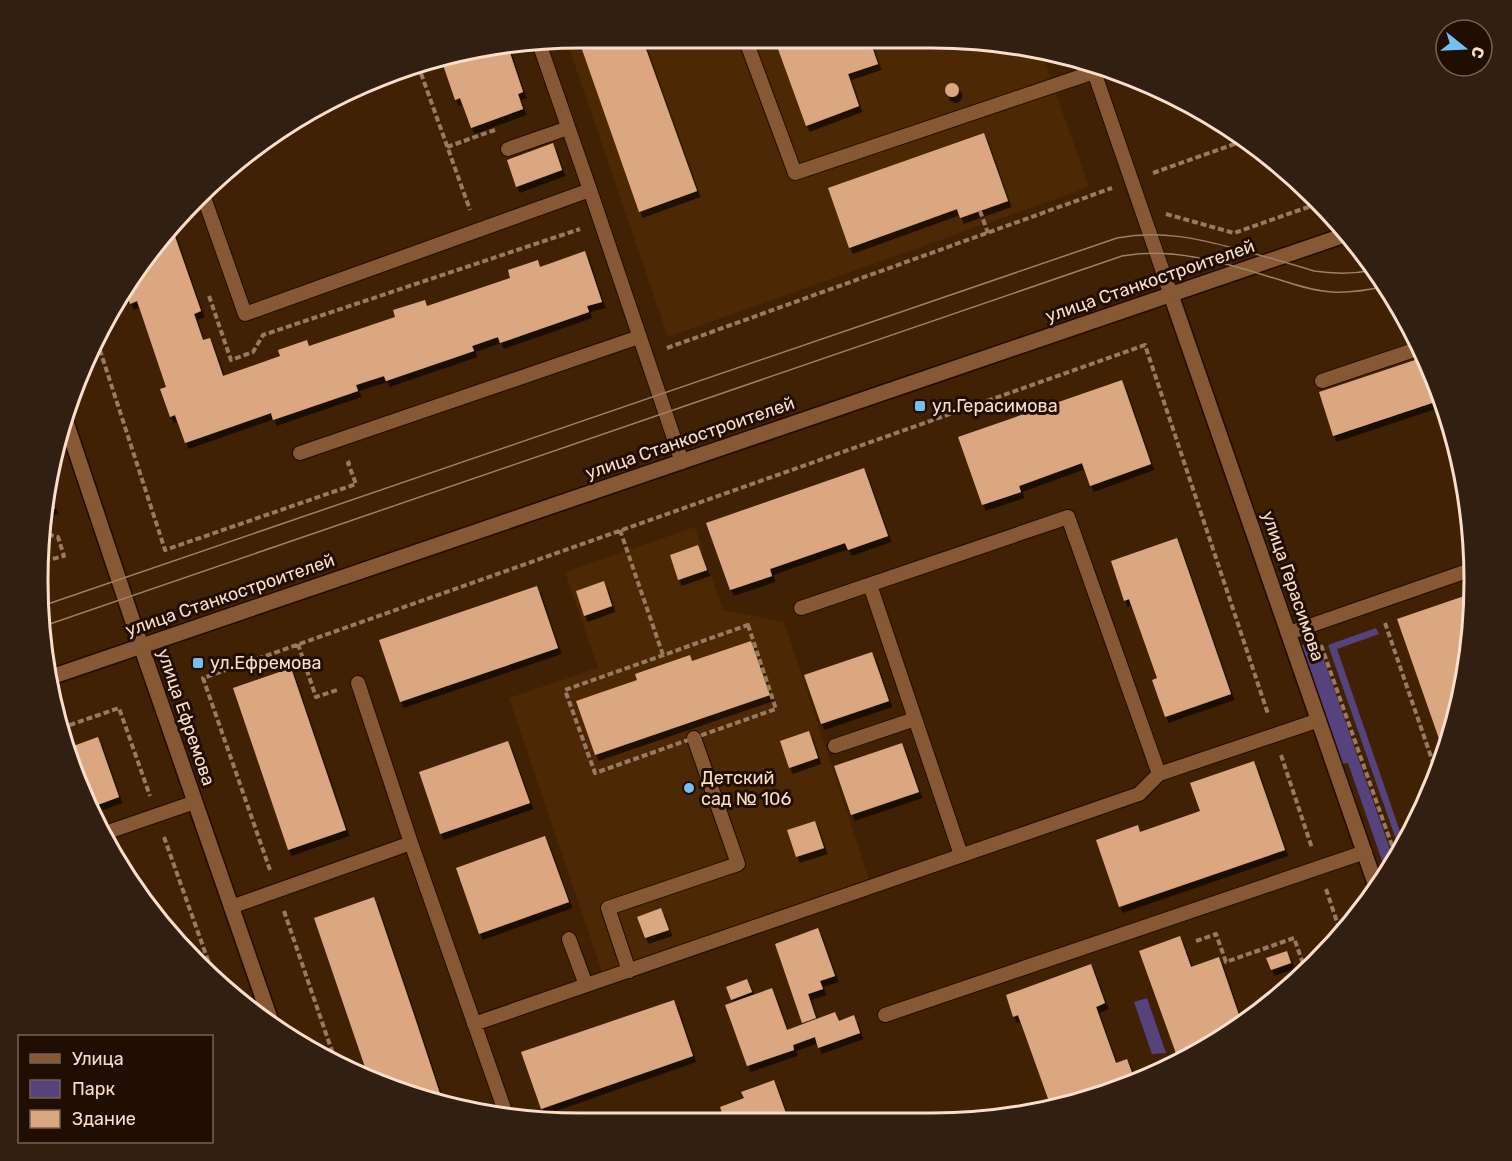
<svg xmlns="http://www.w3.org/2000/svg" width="1512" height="1161" font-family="Rubik,sans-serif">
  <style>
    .built { fill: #4d2804 }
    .green { fill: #56427c }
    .building { fill: #daa781; filter: url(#shadow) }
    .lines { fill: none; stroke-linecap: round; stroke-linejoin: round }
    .lane-casing { stroke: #220c00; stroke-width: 16 }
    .street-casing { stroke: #220c00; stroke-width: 18 }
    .secondary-casing { stroke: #220c00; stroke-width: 18 }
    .path { stroke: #987a62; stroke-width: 4; stroke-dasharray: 6 3; stroke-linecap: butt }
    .lane { stroke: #865834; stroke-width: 14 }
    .street { stroke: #865834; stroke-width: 15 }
    .secondary { stroke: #865834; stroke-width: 15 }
    .tram { stroke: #9d8068; stroke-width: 1.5 }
    .poi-dot { fill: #71c1f5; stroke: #200e02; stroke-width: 2 }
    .labels { text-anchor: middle; stroke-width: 6; stroke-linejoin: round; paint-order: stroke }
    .street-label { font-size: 18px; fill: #f9decb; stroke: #200e02 }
    .poi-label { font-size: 18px; fill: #f9decb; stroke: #200e02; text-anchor: start }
    .rim { fill: none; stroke: #f9decb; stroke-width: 3 }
  </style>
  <defs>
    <filter id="shadow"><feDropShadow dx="3.5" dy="6" stdDeviation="0" flood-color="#0009"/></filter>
  </defs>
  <rect width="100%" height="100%" fill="#412104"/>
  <path class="built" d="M 581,38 L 967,39 L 1041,51 L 1089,187 L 668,337 L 566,39 Z
    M 695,527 L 723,610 L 784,622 L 869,879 L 602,972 L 509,698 L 598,668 L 565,572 Z"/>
  <path class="green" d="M 1376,628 L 1379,634 L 1337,649 L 1404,843 L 1400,851 L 1328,645 Z
    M 1317,640 L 1394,861 L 1387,875 L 1348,763 L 1342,764 L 1300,646 Z
    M 1147,998 L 1166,1053 L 1152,1054 L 1134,1002 Z"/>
  <path class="building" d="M 578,38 L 642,38 L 697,191 L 639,212 Z
    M 774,38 L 869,38 L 878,64 L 848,74 L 859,106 L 806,126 Z
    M 508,47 L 523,92 L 518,94 L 523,109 L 471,128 L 460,98 L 455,100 L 440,56 Z
    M945 90a7 7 0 1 1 14 0a7 7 0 1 1-14 0Z
    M 984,133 L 1008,201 L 960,218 L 957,209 L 849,248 L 828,188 Z
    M 553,143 L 562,170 L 516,187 L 507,160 Z
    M 172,228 L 201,311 L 194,314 L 203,340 L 210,338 L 223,376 L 280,356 L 278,350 L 307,340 L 309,346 L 395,317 L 393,310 L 425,300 L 427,306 L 510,278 L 508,270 L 538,260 L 540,267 L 585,251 L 602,302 L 587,306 L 589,312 L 500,343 L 498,337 L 472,346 L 474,351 L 386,381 L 384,376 L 356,385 L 358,391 L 273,420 L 271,413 L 185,443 L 175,415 L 170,417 L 160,389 L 166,387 L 137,301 L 130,304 L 125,289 Z
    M 1424,357 L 1433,373 L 1441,400 L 1333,436 L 1319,392 Z
    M 1122,380 L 1151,464 L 1090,486 L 1082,463 L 1019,486 L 1021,492 L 982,505 L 958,437 Z
    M 864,468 L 888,536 L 848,550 L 845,543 L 770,569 L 772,576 L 730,590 L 706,523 Z
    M 50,496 L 55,508 L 49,510 L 50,500 Z
    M 1177,538 L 1231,694 L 1165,717 L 1152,680 L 1157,678 L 1129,599 L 1124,601 L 1111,561 Z
    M 698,545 L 707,570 L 678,580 L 670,555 Z
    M 604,581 L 612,606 L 584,616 L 576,591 Z
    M 537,586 L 558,648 L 400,702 L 379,640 Z
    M 1473,593 L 1464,687 L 1444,753 L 1397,619 Z
    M 751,641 L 770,695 L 595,755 L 576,701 L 637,680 L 635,674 L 690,655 L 692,661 Z
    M 872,652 L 889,701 L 821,724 L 804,675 Z
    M 291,668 L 346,830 L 288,850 L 233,688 Z
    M 809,731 L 818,758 L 789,768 L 780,741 Z
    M 98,737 L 119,797 L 92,807 L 66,755 L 65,749 Z
    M 508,741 L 530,803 L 440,834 L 419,772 Z
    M 902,743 L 919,792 L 851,815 L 834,766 Z
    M 1254,761 L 1285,850 L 1119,907 L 1096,840 L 1138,825 L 1140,832 L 1200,811 L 1190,783 Z
    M 815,821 L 824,848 L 796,857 L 787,830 Z
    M 545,836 L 569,902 L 479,934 L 456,868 Z
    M 374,897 L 414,1015 L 443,1103 L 406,1095 L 368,1076 L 314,918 Z
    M 661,908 L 669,930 L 645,938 L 637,917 Z
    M 818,928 L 835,976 L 820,981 L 823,989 L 808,994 L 816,1018 L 802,1023 L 775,944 Z
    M 1180,936 L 1191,967 L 1219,957 L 1242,1024 L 1233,1032 L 1178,1059 L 1139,951 Z
    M 1287,951 L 1291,963 L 1271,970 L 1266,958 Z
    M 1091,964 L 1105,1003 L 1096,1007 L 1116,1063 L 1127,1059 L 1135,1081 L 1106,1095 L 1051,1107 L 1018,1015 L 1013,1017 L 1006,995 Z
    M 747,979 L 752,992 L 731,1000 L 726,987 Z
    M 772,988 L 787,1030 L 835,1012 L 839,1021 L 854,1015 L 860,1033 L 818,1048 L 815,1037 L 793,1045 L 794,1050 L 747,1066 L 725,1005 Z
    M 674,1000 L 693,1056 L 541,1109 L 521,1052 Z
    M 774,1080 L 788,1119 L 724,1119 L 720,1107 L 744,1098 L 741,1092 Z"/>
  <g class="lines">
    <g class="lane-casing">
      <path id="lane" d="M 745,38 L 795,173 L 1094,72
        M 539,43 L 590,190
        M 1091,63 L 1171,295
        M 508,149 L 568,128
        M 202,192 L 245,314 L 590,190 L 682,462
        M 1322,381 L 1420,348
        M 300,453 L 639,337
        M 870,585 L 961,855
        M 801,608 L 1068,517 L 1159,774
        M 1289,633 L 1473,569
        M 358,683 L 411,843 L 507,1117
        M 835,746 L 915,719
        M 105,833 L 195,802
        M 231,907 L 411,843
        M 569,939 L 586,985
        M 629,971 L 608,908 L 738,864 L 694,738
        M 885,1015 L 1365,852
        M 474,1024 L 1139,794 L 1159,774 L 1319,720"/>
    </g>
    <g class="street-casing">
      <path id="street" d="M 1171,295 L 1377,889"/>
    </g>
    <g class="secondary-casing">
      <path id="secondary" d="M 65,419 L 141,646 L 273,1027
        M 51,677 L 1342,236"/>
    </g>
    <path class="path" d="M 418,65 L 470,210
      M 447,147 L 495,130
      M 1153,173 L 1246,140
      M 980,211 L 988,233
      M 1166,214 L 1234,233 L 1314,205
      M 209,296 L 231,360 L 253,352 L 263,335 L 580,229
      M 97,341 L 165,550 L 356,484 L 348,463 L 352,461
      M 667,348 L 1112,188
      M 620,530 L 663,655
      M 44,561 L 64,556 L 58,537 L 47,534
      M 1385,623 L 1437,774
      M 748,625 L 776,709 L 595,773 L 565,690 Z
      M 298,644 L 316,697 L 337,690
      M 1321,645 L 1396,857
      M 61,728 L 119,708 L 150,796
      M 1281,755 L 1312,848
      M 164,837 L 215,980
      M 270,870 L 203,678 L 1145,345 L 1268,714
      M 1326,889 L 1341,934
      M 284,911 L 335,1060
      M 1196,941 L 1216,934 L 1226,962 L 1294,938 L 1306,972"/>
    <use href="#lane" class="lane"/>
    <use href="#street" class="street"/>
    <use href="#secondary" class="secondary"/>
    <path class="tram" d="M 39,607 L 1117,238 C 1160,230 1196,238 1237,249 C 1263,256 1288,263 1314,271 C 1334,274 1354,274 1374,270
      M 41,627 L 1122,256 C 1171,247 1223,262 1270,277 C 1291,283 1311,291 1332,292 C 1351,293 1369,290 1387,286"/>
  </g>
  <g class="poi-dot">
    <rect x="914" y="400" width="12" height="12" rx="3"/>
    <rect x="192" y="657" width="12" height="12" rx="3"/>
    <circle cx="689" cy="788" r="6"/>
  </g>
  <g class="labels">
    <g class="street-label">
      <text transform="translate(1150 281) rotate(-19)" y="6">улица Станкостроителей</text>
      <text transform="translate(690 438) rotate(-19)" y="6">улица Станкостроителей</text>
      <text transform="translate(1293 586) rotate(71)" y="6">улица Герасимова</text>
      <text transform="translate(230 595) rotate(-19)" y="6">улица Станкостроителей</text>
      <text transform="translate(186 717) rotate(71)" y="6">улица Ефремова</text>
    </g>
    <g class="poi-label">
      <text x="932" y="412">ул.Герасимова</text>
      <text x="210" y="669">ул.Ефремова</text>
      <text x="701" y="784">Детский<tspan x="701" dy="21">сад № 106</tspan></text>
    </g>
  </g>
  <path d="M0 0H1512V1161H0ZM580 48H932A532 532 0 0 1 1464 580V581A532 532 0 0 1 932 1113H580A532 532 0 0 1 48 581V580A532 532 0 0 1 580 48Z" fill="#311f12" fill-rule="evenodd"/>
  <path class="rim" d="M580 48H932A532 532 0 0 1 1464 580V581A532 532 0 0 1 932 1113H580A532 532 0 0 1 48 581V580A532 532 0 0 1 580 48Z"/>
  <rect x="18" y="1035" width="195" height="108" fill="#200e02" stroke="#776152" stroke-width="1.5"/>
  <rect x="30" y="1054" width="30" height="9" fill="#865834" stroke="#776152" stroke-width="1.5"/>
  <text x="72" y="1065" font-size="18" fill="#f9decb">Улица</text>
  <rect x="30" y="1080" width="30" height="18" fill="#56427c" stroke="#776152" stroke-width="1.5"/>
  <text x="72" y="1095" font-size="18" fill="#f9decb">Парк</text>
  <rect x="30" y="1110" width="30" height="18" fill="#daa781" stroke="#776152" stroke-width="1.5"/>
  <text x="72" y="1125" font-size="18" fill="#f9decb">Здание</text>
  <g transform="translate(1464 48) rotate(108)"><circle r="28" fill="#200e02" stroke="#776152" stroke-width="1.5"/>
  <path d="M0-4.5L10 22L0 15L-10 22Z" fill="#71c1f5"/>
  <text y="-9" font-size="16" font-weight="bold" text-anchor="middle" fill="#f9decb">С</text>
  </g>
</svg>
